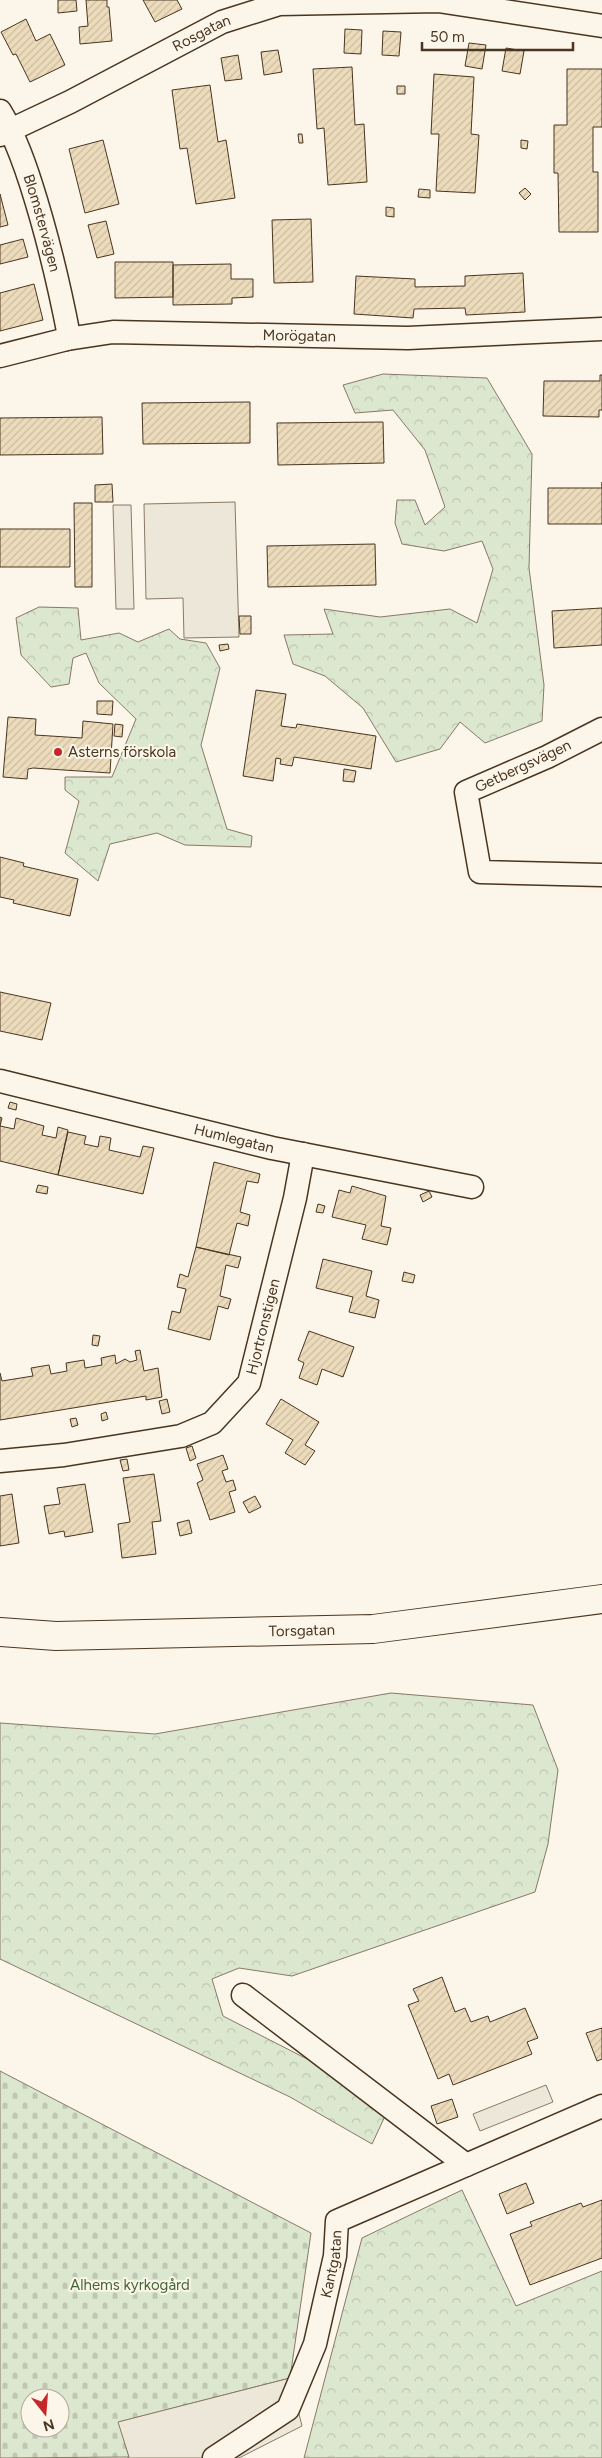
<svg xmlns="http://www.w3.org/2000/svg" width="602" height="2458" font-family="Figtree,sans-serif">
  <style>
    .forest { fill: url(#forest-crowns); stroke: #887966 }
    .cemetery { fill: url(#cemetery-stones); stroke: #887966; fill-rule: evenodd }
    .parking { fill: #ede7d9; stroke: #887966 }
    .building { fill: url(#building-hatch); stroke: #4a3520 }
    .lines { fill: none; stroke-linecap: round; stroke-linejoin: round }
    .minor-casing { stroke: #4a3520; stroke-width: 25 }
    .major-casing { stroke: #4a3520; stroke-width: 30 }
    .minor { stroke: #fbf6e9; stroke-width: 22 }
    .major { stroke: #fbf6e9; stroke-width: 28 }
    .poi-dot { fill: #c62828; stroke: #fbf6e9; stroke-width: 2 }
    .labels { text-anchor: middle; stroke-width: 4; stroke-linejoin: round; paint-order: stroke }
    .street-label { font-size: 15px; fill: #4a3520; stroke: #fbf6e9 }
    .poi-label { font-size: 15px; fill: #4a3520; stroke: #fbf6e9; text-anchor: start }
    .park-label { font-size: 15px; fill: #436837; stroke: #fbf6e9 }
  </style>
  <defs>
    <pattern id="forest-crowns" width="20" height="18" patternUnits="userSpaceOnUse" patternTransform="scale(1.25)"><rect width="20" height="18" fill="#dce7d0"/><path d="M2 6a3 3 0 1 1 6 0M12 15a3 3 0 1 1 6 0" fill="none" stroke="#bec7b2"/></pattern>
    <pattern id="cemetery-stones" width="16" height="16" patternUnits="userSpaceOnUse" patternTransform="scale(1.25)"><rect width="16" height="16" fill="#dce7d0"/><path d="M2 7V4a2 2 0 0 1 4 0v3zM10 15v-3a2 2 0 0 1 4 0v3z" fill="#bec7b2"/></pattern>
    <pattern id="building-hatch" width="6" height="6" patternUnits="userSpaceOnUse" patternTransform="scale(1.25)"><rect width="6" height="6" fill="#ecdcbc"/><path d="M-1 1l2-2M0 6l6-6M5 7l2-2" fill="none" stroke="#ccbda1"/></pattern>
  </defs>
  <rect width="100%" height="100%" fill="#fbf6e9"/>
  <path class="forest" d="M 383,374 L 487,378 L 532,454 L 529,568 L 544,685 L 542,721 L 485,743 L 460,722 L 440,749 L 396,762 L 363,708 L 325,676 L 293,664 L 284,635 L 333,634 L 324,609 L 380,617 L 450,609 L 477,623 L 493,569 L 482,541 L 444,551 L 402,544 L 395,523 L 397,500 L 415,500 L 425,525 L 445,507 L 425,450 L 393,410 L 355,413 L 343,385 Z
    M 39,607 L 78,608 L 81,640 L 119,633 L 138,642 L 169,629 L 180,639 L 206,643 L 220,668 L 201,745 L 227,829 L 252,836 L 251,847 L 185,845 L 157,833 L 110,844 L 98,881 L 65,853 L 79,801 L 65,790 L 65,777 L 112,777 L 136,719 L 99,683 L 86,653 L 73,658 L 69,684 L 51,687 L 21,655 L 16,618 Z
    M 391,1693 L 533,1705 L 558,1770 L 548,1844 L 535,1892 L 292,1976 L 239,1968 L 212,1979 L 223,2016 L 309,2060 L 386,2114 L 372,2144 L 290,2097 L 0,1959 L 0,1723 L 155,1734 Z
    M 462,2190 L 516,2306 L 602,2271 L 602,2458 L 304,2458 L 362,2238 Z"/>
  <path class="cemetery" d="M 0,2071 L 311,2233 L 290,2378 L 119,2422 L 129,2457 L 0,2458 ZM 30,2398 L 60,2398 L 60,2428 L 30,2428 Z"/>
  <path class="parking" d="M 235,502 L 239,637 L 184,638 L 183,598 L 146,599 L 144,504 Z
    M 113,505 L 131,505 L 134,609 L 116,609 Z
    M 546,2085 L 553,2102 L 480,2131 L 473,2114 Z
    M 290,2378 L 302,2426 L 239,2458 L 127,2458 L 129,2457 L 118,2422 Z"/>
  <path class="building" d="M 58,0 L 76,0 L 77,11 L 58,13 Z
    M 86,0 L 107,0 L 107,7 L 109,7 L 112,41 L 80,44 L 79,27 L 88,26 Z
    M 143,0 L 177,0 L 182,9 L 155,22 Z
    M 26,19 L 36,41 L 50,34 L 65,65 L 30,82 L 16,54 L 13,55 L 1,32 Z
    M 345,29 L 362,30 L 361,54 L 344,53 Z
    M 383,31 L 401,32 L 399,56 L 382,55 Z
    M 469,43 L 486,45 L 482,69 L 465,66 Z
    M 506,48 L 524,51 L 520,74 L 502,71 Z
    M 278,50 L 282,72 L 264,75 L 261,52 Z
    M 238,55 L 242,79 L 225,81 L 221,58 Z
    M 352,67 L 355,125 L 364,124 L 367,182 L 328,185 L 324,128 L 317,129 L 313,69 Z
    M 567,69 L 602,69 L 602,127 L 593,127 L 593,172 L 598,172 L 598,232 L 559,232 L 558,173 L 554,173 L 554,125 L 567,125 Z
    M 434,74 L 474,77 L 471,134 L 479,135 L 475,193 L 436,191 L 439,134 L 431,134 Z
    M 210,85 L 218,142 L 226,140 L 235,198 L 196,204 L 187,148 L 180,149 L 172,90 Z
    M 397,86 L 405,86 L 405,94 L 397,94 Z
    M 298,134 L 302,134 L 303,143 L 299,143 Z
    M 103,140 L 119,204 L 85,213 L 69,149 Z
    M 521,140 L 528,141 L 527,149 L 521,148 Z
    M 525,188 L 531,194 L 525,200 L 519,193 Z
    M 419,189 L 430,190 L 430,198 L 418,197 Z
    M 0,194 L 8,225 L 0,227 Z
    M 386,207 L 394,208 L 394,217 L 386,216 Z
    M 311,219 L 313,282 L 274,283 L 272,220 Z
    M 106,221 L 114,254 L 97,258 L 88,225 Z
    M 23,239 L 28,257 L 0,264 L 0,245 Z
    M 115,262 L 173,262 L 173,297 L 115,298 Z
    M 231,264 L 231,279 L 253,279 L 253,297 L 232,298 L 232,304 L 173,305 L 173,265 Z
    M 523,273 L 525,312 L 466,315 L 465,308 L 414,309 L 413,318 L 354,314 L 356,276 L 415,279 L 415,287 L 465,286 L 465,276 Z
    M 34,284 L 43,320 L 0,331 L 0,293 Z
    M 600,375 L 602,375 L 602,410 L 599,410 L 599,417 L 543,416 L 544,381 L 600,381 Z
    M 250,402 L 250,443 L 143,444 L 142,403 Z
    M 102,417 L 103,454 L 0,455 L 0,418 Z
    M 383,422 L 384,463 L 278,465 L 277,423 Z
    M 602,482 L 602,524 L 548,524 L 548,488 L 602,488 Z
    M 112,484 L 113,502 L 95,502 L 95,485 Z
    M 74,503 L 92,503 L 92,587 L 75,587 Z
    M 0,529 L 70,529 L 70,567 L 0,567 Z
    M 375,544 L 376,585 L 268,587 L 267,546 Z
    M 602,608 L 602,645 L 554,648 L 552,611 Z
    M 239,616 L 251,616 L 251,634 L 240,634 Z
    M 228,644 L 229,649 L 220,651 L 219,645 Z
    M 256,690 L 286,694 L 281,726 L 296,728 L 297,724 L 376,736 L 371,769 L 294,757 L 292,766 L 280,764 L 281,759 L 276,758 L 273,781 L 243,776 Z
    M 97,701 L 113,701 L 112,715 L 97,714 Z
    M 8,717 L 36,719 L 35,735 L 82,738 L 83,721 L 113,724 L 110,773 L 33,768 L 28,769 L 27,779 L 3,777 Z
    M 115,724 L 123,725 L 122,737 L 114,736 Z
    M 344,769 L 356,771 L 354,782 L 343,781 Z
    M 0,857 L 24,863 L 23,866 L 78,879 L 70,916 L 13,903 L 14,900 L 0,897 Z
    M 0,992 L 51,1003 L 42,1040 L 0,1031 Z
    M 10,1102 L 17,1104 L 16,1110 L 8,1108 Z
    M 0,1117 L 2,1118 L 0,1126 L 14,1129 L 16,1118 L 44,1126 L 42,1135 L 56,1138 L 58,1127 L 68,1130 L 58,1175 L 0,1161 Z
    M 68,1132 L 86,1136 L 84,1144 L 98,1147 L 100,1136 L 111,1138 L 109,1150 L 140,1157 L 143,1146 L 154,1148 L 143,1194 L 58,1175 Z
    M 214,1162 L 260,1174 L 258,1183 L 247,1181 L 240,1212 L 250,1215 L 248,1226 L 237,1223 L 229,1255 L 196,1247 Z
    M 38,1185 L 48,1187 L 47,1194 L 36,1192 Z
    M 352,1186 L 386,1196 L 381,1226 L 391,1228 L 387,1245 L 362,1239 L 366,1225 L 332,1217 L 339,1190 L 350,1193 Z
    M 429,1191 L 432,1197 L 423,1202 L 420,1195 Z
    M 318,1204 L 325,1206 L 323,1213 L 316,1212 Z
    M 196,1247 L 241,1257 L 238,1268 L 226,1265 L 220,1296 L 231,1299 L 228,1309 L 218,1306 L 210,1340 L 168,1329 L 172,1311 L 180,1313 L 186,1289 L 177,1287 L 180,1274 L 188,1277 Z
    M 323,1259 L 372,1271 L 366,1296 L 379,1300 L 375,1318 L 349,1312 L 353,1297 L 316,1288 Z
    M 404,1272 L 415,1275 L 413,1283 L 402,1281 Z
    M 309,1331 L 354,1347 L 343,1377 L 322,1369 L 317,1385 L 299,1378 L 304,1363 L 298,1360 Z
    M 93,1335 L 100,1336 L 98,1346 L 92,1345 Z
    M 140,1350 L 144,1371 L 158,1368 L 162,1397 L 146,1400 L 146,1396 L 0,1420 L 0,1373 L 2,1381 L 33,1376 L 31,1368 L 49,1365 L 51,1374 L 67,1371 L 66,1363 L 84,1360 L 85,1368 L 102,1365 L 101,1358 L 115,1355 L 116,1364 L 125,1359 L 130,1362 L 137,1360 L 135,1351 Z
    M 167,1399 L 170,1412 L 162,1414 L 159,1401 Z
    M 281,1399 L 319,1422 L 305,1445 L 315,1451 L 305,1465 L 285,1453 L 293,1440 L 266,1424 Z
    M 106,1412 L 108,1419 L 102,1421 L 101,1414 Z
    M 76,1418 L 78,1425 L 72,1427 L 70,1419 Z
    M 192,1446 L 196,1458 L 190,1461 L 186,1448 Z
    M 223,1455 L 228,1469 L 222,1471 L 226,1482 L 233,1480 L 236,1490 L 229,1492 L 235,1512 L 210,1520 L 197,1483 L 203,1480 L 197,1464 Z
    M 127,1459 L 129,1470 L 123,1471 L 120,1460 Z
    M 154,1474 L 161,1521 L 152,1522 L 156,1554 L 122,1558 L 118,1524 L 130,1522 L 123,1478 Z
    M 85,1484 L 93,1532 L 65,1537 L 64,1531 L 49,1534 L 44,1506 L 60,1504 L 57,1488 Z
    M 12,1494 L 19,1543 L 0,1546 L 0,1496 Z
    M 255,1496 L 261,1507 L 249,1513 L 243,1502 Z
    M 189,1520 L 192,1533 L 180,1536 L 177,1523 Z
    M 442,1977 L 455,2012 L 465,2008 L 471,2022 L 488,2016 L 490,2022 L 525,2008 L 538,2038 L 527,2042 L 532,2054 L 453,2085 L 449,2074 L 438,2079 L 408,2005 L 419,2001 L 413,1989 Z
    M 602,2028 L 602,2059 L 597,2061 L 586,2033 Z
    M 452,2099 L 458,2117 L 437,2124 L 431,2106 Z
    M 526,2183 L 534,2203 L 507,2214 L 499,2194 Z
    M 602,2200 L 602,2258 L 530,2285 L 510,2234 L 532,2226 L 530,2222 L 581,2203 L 583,2207 Z"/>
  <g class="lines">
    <g class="minor-casing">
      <g id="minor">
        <path id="s1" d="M 0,111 C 14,134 23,159 31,184 C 47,234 59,284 69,336 L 67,339"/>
        <path id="s2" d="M 0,135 L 70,102 L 222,22 L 279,4 L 438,1 L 602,26"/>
        <path id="s3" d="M 0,356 L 67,339 L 113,332 L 408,338 L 602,329"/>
        <path d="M 602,729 L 547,757 L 466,792 L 480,872 L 602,875"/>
        <path id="s4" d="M 0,1081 L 272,1148 L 472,1187"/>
        <path id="s5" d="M 0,1461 L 64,1455 L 181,1436 L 212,1423 L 249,1383 L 295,1198 L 303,1154"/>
        <path d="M 243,1995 L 466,2165"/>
        <path id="s6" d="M 214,2458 L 288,2409 L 315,2344 L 335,2256 L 337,2221 L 602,2106"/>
      </g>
    </g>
    <g class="major-casing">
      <g id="major">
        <path id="s7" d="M 0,1632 L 56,1636 L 373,1629 L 602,1599"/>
      </g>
    </g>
    <use href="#minor" class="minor"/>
    <use href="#major" class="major"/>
  </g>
  <circle class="poi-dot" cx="58" cy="752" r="5"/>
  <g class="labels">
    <g class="street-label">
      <text dy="5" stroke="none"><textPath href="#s2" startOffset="226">Rosgatan</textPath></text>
      <text dy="5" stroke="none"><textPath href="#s1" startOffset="120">Blomstervägen</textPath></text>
      <text dy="5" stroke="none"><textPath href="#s3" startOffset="302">Morögatan</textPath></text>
      <text transform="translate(523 766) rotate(-25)" y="5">Getbergsvägen</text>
      <text dy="5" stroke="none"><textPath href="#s4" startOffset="241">Humlegatan</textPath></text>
      <text dy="5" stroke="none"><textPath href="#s5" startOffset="329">Hjortronstigen</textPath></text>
      <text dy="5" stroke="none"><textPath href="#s7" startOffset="302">Torsgatan</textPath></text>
      <text dy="5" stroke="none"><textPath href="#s6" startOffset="241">Kantgatan</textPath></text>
    </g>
    <g class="poi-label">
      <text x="68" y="757">Asterns förskola</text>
    </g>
    <g class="park-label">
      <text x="130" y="2290">Alhems kyrkogård</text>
    </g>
  </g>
  <g transform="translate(45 2413) rotate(163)"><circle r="24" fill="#fbf6e9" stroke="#b4a999"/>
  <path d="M0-4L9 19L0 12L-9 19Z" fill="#c62828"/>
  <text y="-8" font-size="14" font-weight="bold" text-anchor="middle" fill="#4a3520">N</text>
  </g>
  <path d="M422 42v8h151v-8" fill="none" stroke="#4a3520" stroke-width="2.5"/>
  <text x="430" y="42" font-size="15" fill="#4a3520" stroke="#fbf6e9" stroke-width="4" paint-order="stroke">50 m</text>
</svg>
